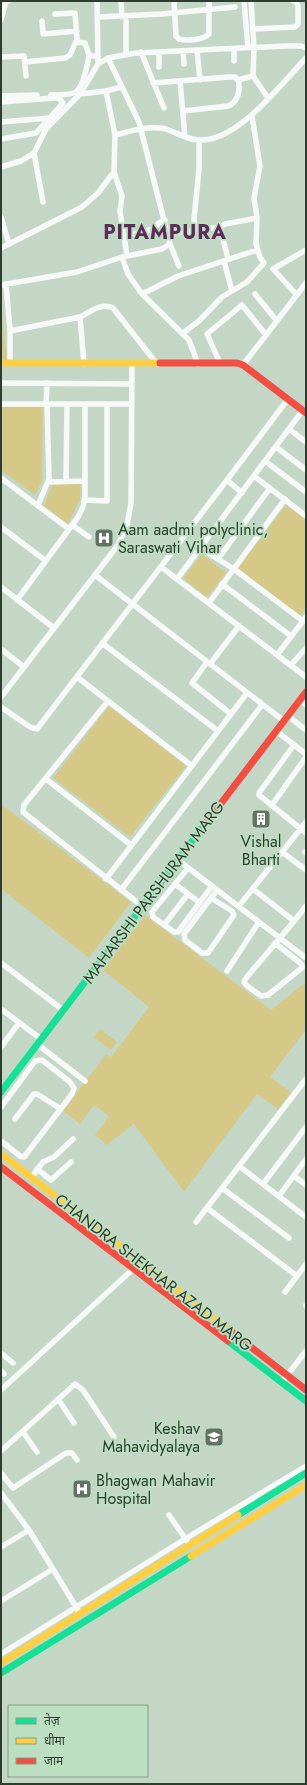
<svg xmlns="http://www.w3.org/2000/svg" width="307" height="1785" font-family="Jost,'Noto Sans Devanagari',sans-serif">
  <style>
    .green { fill: #d6c987 }
    .lines { fill: none; stroke-linecap: round; stroke-linejoin: round }
    .street { stroke: #f6f9f7; stroke-width: 5.5 }
    .fast { stroke: #16e098; stroke-width: 7 }
    .slow { stroke: #ffcf43; stroke-width: 7 }
    .jam { stroke: #f24e42; stroke-width: 7 }
    .labels { text-anchor: middle; stroke-width: 3.5; stroke-linejoin: round; paint-order: stroke }
    .poi-label { font-size: 16px; fill: #2e3c30; stroke: #bcdfc1; text-anchor: start }
    .street-label { font-size: 16px; fill: #2e3c30; stroke: #bcdfc1 }
    .district-label { font-size: 20px; font-weight: bold; letter-spacing: 1px; fill: #5e2b5b; stroke: #bcdfc1 }
  </style>
  <rect width="100%" height="100%" fill="#c4d7c7"/>
  <path class="green" d="M 1,302 L 7,360 L 1,360 Z
    M 1,407 L 43,407 L 42,481 L 35,495 L 1,470 Z
    M 53,482 L 81,482 L 80,499 L 68,524 L 44,506 Z
    M 286,505 L 306,520 L 306,608 L 300,616 L 238,568 Z
    M 202,554 L 226,573 L 207,597 L 183,578 Z
    M 109,706 L 186,766 L 130,837 L 53,778 Z
    M 1,804 L 131,902 L 89,958 L 1,889 Z
    M 145,915 L 271,1010 L 306,982 L 306,1030 L 270,1077 L 291,1092 L 278,1109 L 257,1094 L 184,1192 L 134,1124 L 107,1145 L 95,1135 L 109,1116 L 94,1105 L 80,1124 L 63,1111 L 106,1054 L 111,1057 L 149,1007 L 103,970 Z
    M 100,1029 L 117,1042 L 111,1050 L 93,1037 Z"/>
  <g class="lines">
    <path class="street" d="M 97,1 L 98,64
      M 121,1 L 122,17
      M 174,1 L 176,36 L 179,39 C 186,41 204,40 209,34 L 209,1
      M 244,1 L 248,48
      M 251,1 L 254,48 L 253,76 L 268,98
      M 98,17 L 162,14 L 235,7
      M 1,20 L 6,1 L 8,1
      M 42,21 L 43,34 L 77,31
      M 126,21 L 126,54
      M 253,29 L 295,27 L 298,24 L 298,6 L 296,2 L 293,1
      M 76,42 L 85,43 L 89,55 L 98,57
      M 234,49 L 234,61
      M 197,50 L 200,80
      M 183,51 L 184,64
      M 141,52 L 164,108
      M 159,52 L 159,67
      M 1,57 L 24,56 L 26,76
      M 108,58 L 139,122 L 170,244 L 179,266
      M 25,62 L 65,58 L 70,55 L 77,39 L 75,13 L 55,14
      M 238,80 L 253,76
      M 180,81 L 185,137
      M 153,83 L 229,77 L 235,77 L 238,80 C 241,90 238,102 228,106 L 183,111
      M 80,94 L 106,91 L 121,87
      M 51,95 C 58,94 70,96 76,92 C 83,87 88,63 89,55
      M 1,96 L 37,95
      M 1,102 L 54,98 L 59,98 L 63,103 L 36,133 L 1,139
      M 1,122 L 50,118
      M 115,135 C 132,131 149,125 166,129 C 177,133 186,139 198,140 C 237,143 281,84 306,58
      M 34,153 L 43,202
      M 1,167 L 21,161 L 34,153 L 46,129 L 80,94 L 98,64 L 108,58 L 136,53 L 285,46 L 301,46 L 306,48
      M 114,172 L 122,196 L 120,211 L 127,256
      M 1,217 L 9,244
      M 195,230 L 194,219 L 199,169 L 199,140
      M 168,234 L 220,227
      M 131,235 L 153,229 L 159,223 L 165,220
      M 1,248 L 82,207 L 98,193 L 114,172 L 115,135 L 106,91
      M 122,257 L 128,274 L 142,294 L 189,340 L 198,364
      M 228,259 L 220,227 L 225,224 L 257,218
      M 224,261 L 232,291
      M 6,284 L 10,331
      M 1,285 L 77,272 L 122,257 L 162,249 L 170,244
      M 142,294 L 178,276 L 257,250
      M 255,294 L 277,321
      M 297,295 L 273,269 L 306,250
      M 80,317 C 90,312 102,302 113,308 L 157,364
      M 183,333 L 199,321 L 222,297 L 247,282 L 264,263 L 260,257 L 256,244 L 257,218 L 254,198 L 260,166 L 252,116
      M 10,363 L 10,331 L 80,317 L 84,364
      M 220,363 L 207,334 L 242,305 L 266,335
      M 243,365 L 306,283
      M 1,383 L 132,384
      M 1,404 L 132,404
      M 46,405 L 47,383
      M 289,429 L 306,442
      M 276,447 L 306,470
      M 265,461 L 306,492
      M 254,476 L 306,516
      M 1,478 L 69,529
      M 66,481 L 67,405
      M 48,482 L 85,481
      M 242,493 L 227,480 L 288,399
      M 84,500 L 107,501 L 107,405
      M 38,505 L 49,479 L 47,405
      M 72,525 L 89,537
      M 1,527 L 46,561
      M 200,548 L 234,569 L 303,621
      M 218,559 L 270,488
      M 161,567 L 306,677
      M 95,575 L 284,721
      M 177,579 L 303,410
      M 222,584 L 291,636
      M 1,587 L 54,628
      M 17,600 L 78,517 L 83,507 L 85,497 L 85,405
      M 209,603 L 285,499
      M 102,643 L 218,731
      M 1,649 L 24,667
      M 277,655 L 306,617
      M 207,662 L 192,683 L 231,714
      M 210,664 L 239,626
      M 291,665 L 306,648
      M 77,677 L 192,766
      M 1,697 L 118,545 L 127,525 L 131,503 L 132,364
      M 300,700 L 306,705
      M 108,701 L 24,805 L 23,812 L 142,906
      M 1,707 L 30,727 L 37,729 L 227,480
      M 288,716 L 306,730
      M 276,731 L 306,754
      M 294,745 L 259,793 L 259,795 L 306,833
      M 46,779 L 131,845
      M 272,805 L 306,757
      M 282,852 L 306,870
      M 305,852 L 306,853
      M 178,860 L 306,958
      M 188,868 L 152,912 L 153,917 L 174,932 L 178,932 L 212,886
      M 106,879 L 247,693
      M 175,884 L 200,903
      M 253,889 L 294,921
      M 121,890 L 262,705
      M 211,898 L 232,911 L 234,915 L 208,953 L 202,953 L 185,940 L 184,934 L 217,890
      M 239,906 L 306,822
      M 164,925 L 188,894
      M 275,943 L 299,962 L 303,967 L 268,995 L 261,996 L 246,985 L 244,982 L 246,978 C 266,954 287,931 306,906
      M 1,963 L 63,1010
      M 227,971 L 259,922
      M 1,1009 L 41,1039
      M 37,1044 L 85,1081
      M 1,1047 L 19,1023
      M 1,1107 L 35,1061 L 42,1060 L 70,1082 L 74,1088 L 72,1094 L 24,1157 L 20,1156 L 1,1141
      M 15,1119 L 34,1094 L 37,1094 L 61,1109
      M 239,1166 L 306,1217
      M 37,1169 L 51,1180 L 71,1162
      M 294,1176 L 306,1185
      M 31,1178 L 43,1162 L 54,1157 L 73,1139
      M 263,1184 L 306,1127
      M 222,1188 L 289,1238
      M 279,1196 L 306,1159
      M 207,1208 L 297,1276
      M 196,1222 L 306,1079
      M 285,1292 L 306,1264
      M 306,1306 L 306,1305
      M 1,1353 L 13,1363
      M 1,1371 L 4,1374
      M 285,1378 L 306,1351
      M 1,1390 L 133,1269
      M 58,1399 L 74,1423
      M 23,1432 L 37,1452
      M 1,1451 L 75,1384 L 83,1390 L 114,1437
      M 1,1473 L 13,1488 L 66,1453 L 72,1453 L 77,1460
      M 1,1493 L 29,1530 L 78,1610
      M 169,1515 L 187,1541
      M 1,1547 L 29,1530
      M 1,1601 L 53,1569
      M 1,1654 L 185,1539 L 306,1466"/>
    <path class="fast" d="M 1,1092 L 206,823
      M 228,1341 L 306,1401
      M 238,1515 L 306,1473
      M 1,1673 L 191,1556"/>
    <path class="slow" d="M 1,363 L 160,363
      M 1,1154 L 233,1333
      M 191,1556 L 306,1485
      M 1,1663 L 238,1515"/>
    <path class="jam" d="M 160,363 L 237,363 L 243,365 L 306,413
      M 206,823 L 306,692
      M 1,1167 L 228,1341
      M 233,1333 L 306,1390"/>
  </g>
  <defs>
    <g id="hospital-square" transform="scale(1)"><rect x="-9" y="-9" width="18" height="18" rx="4" fill="#627265" stroke="#bcdfc1"/><path d="M-5-5h3v3.5h4V-5h3V5h-3V1.5h-4V5h-3Z" fill="#fff"/></g>
    <g id="building-square" transform="scale(1)"><rect x="-9" y="-9" width="18" height="18" rx="4" fill="#627265" stroke="#bcdfc1"/><path d="M-4-6H4V6H1V3H-1V6H-4ZM-2.5-4.3h1.7v1.8h-1.7ZM.8-4.3h1.7v1.8H.8ZM-2.5-1h1.7V.8h-1.7ZM.8-1h1.7V.8H.8Z" fill="#fff"/></g>
    <g id="university-square" transform="scale(1)"><rect x="-9" y="-9" width="18" height="18" rx="4" fill="#627265" stroke="#bcdfc1"/><path d="M0-5L7-2L0 1L-7-2ZM-4 1L0 2.5L4 1V4Q0 6-4 4Z" fill="#fff"/></g>
  </defs>
  <g fill-rule="evenodd">
    <use href="#hospital-square" x="104" y="538"/>
    <use href="#building-square" x="261" y="819"/>
    <use href="#university-square" x="214" y="1437"/>
    <use href="#hospital-square" x="82" y="1489"/>
  </g>
  <g class="labels">
    <g class="poi-label">
      <text x="118" y="535">Aam aadmi polyclinic,<tspan x="118" dy="18">Saraswati Vihar</tspan></text>
      <text x="261" y="847" text-anchor="middle">Vishal<tspan x="261" dy="18">Bharti</tspan></text>
      <text x="200" y="1434" text-anchor="end">Keshav<tspan x="200" dy="18">Mahavidyalaya</tspan></text>
      <text x="96" y="1486">Bhagwan Mahavir<tspan x="96" dy="18">Hospital</tspan></text>
    </g>
    <g class="street-label">
      <text transform="translate(153 892) rotate(-53)" y="6">MAHARSHI PARSHURAM MARG</text>
      <text transform="translate(154 1272) rotate(38)" y="6">CHANDRA SHEKHAR AZAD MARG</text>
    </g>
    <g class="district-label">
      <text x="165" y="239">PITAMPURA</text>
    </g>
  </g>
  <rect width="307" height="1785" fill="none" stroke="#2e3c30" stroke-width="4"/>
  <rect x="8" y="1705" width="140" height="72" fill="#bcdfc1" stroke="#839e87"/>
  <rect x="16" y="1718" width="20" height="6" fill="#16e098" stroke="#839e87"/>
  <text x="44" y="1725" font-size="12" fill="#2e3c30">तेज़</text>
  <rect x="16" y="1738" width="20" height="6" fill="#ffcf43" stroke="#839e87"/>
  <text x="44" y="1745" font-size="12" fill="#2e3c30">धीमा</text>
  <rect x="16" y="1758" width="20" height="6" fill="#f24e42" stroke="#839e87"/>
  <text x="44" y="1765" font-size="12" fill="#2e3c30">जाम</text>
</svg>
